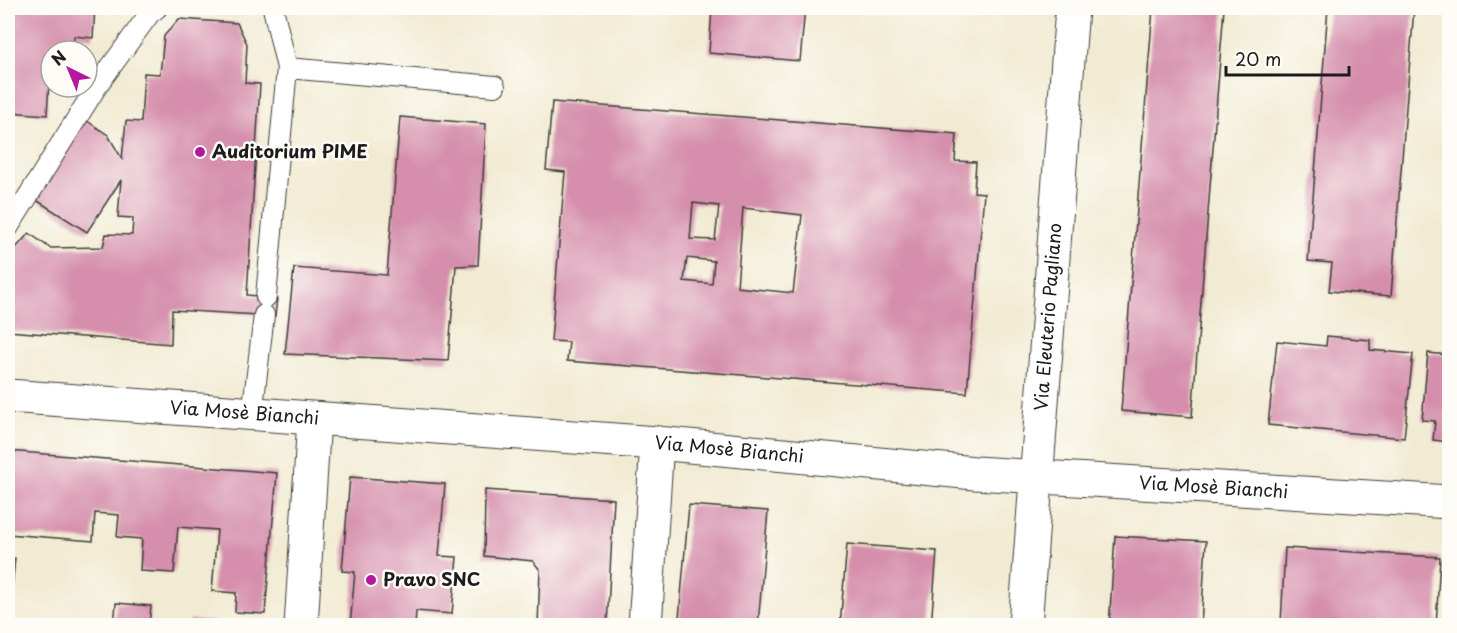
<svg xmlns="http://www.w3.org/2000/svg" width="1457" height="633" font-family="'Playpen Sans',sans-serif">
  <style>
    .building { fill: #d58fac; fill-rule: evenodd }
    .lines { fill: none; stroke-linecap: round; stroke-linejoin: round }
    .lane-casing { stroke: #3c3b37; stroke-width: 22 }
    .street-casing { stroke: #3c3b37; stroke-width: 35 }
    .lane { stroke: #fff; stroke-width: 20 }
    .street { stroke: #fff; stroke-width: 33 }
    .poi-dot { fill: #b5179e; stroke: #fdfcf7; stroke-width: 2 }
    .labels { text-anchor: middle; stroke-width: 5; stroke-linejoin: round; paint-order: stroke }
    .poi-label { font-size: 18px; font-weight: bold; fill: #1c1c1c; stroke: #fdfcf7; text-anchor: start }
    .street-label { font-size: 18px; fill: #1c1c1c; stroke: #fdfcf7 }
  </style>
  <rect width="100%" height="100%" fill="#fdfcf7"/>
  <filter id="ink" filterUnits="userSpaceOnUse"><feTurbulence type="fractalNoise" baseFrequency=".0167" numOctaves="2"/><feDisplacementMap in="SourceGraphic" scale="12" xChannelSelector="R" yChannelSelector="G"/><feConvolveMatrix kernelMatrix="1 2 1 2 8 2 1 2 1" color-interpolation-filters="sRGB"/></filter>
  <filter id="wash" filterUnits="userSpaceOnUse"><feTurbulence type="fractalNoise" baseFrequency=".008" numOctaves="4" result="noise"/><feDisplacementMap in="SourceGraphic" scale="24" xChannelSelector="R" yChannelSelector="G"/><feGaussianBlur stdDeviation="1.35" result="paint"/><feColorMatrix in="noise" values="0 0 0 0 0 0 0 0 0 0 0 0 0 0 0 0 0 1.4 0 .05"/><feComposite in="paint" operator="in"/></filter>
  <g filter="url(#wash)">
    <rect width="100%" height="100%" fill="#f2ebd3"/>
    <g id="blocks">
      <path class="building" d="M 8,8 L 95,8 L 93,38 L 74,36 L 73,51 L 51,51 L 47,115 L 8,112 Z
        M 712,8 L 805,8 L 800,61 L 709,53 Z
        M 1153,8 L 1224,8 L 1192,417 L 1121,411 Z
        M 1328,8 L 1414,8 L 1391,296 L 1329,291 L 1332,263 L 1308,261 Z
        M 179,19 L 237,23 L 247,44 L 245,83 L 260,84 L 247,295 L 277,298 L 275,316 L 172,310 L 171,344 L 8,331 L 9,256 L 29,233 L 50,248 L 103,247 L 106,234 L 132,235 L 133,218 L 118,217 L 121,180 L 87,232 L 33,198 L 84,119 L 108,135 L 122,159 L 126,121 L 141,122 L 144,73 L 160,74 L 164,36 Z
        M 552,102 L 957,134 L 955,161 L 976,162 L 974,192 L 984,193 L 967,393 L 567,361 L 569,342 L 551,341 L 565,172 L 546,170 ZM 693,203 L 719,206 L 715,240 L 690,239 ZM 743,208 L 802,215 L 793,293 L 737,287 ZM 687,258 L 714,261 L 712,284 L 684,281 Z
        M 400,117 L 486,124 L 478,265 L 456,266 L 448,361 L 285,354 L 294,268 L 387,275 Z
        M 1327,336 L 1370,340 L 1370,350 L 1413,354 L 1404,438 L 1268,425 L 1277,341 L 1326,346 Z
        M 1428,353 L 1449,355 L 1449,442 L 1433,440 L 1435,421 L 1422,420 Z
        M 8,451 L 277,473 L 265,614 L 235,612 L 236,593 L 212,591 L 217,530 L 178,527 L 174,573 L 140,571 L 142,539 L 117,537 L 119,515 L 95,513 L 93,541 L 8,534 Z
        M 350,477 L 445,484 L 439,556 L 457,557 L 452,614 L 416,611 L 415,626 L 350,626 L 355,572 L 342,571 Z
        M 485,490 L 614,499 L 607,626 L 538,626 L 540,570 L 533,561 L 484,556 Z
        M 689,505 L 768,511 L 758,625 L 679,618 Z
        M 1115,536 L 1206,541 L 1201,626 L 1109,626 Z
        M 847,544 L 937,551 L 931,626 L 840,626 Z
        M 1285,548 L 1440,557 L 1436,626 L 1281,624 Z
        M 8,558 L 15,558 L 12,589 L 8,589 Z
        M 116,603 L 151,606 L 149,626 L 114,626 Z
        M 190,620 L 236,624 L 236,626 L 190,626 Z"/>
    </g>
  </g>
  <g filter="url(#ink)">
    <use href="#blocks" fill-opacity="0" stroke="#3c3b37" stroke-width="1.5"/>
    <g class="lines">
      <g class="lane-casing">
        <path id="lane" d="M 287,68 L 495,86
          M 8,228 L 99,83 L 150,13 L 157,8
          M 266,297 L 287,68 L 273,8
          M 252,415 L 264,315"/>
      </g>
      <g class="street-casing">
        <g id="street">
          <path id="s1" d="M 8,396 L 657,443 L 975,473 L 1450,502"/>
          <path d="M 301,626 L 314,419"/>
          <path d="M 645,626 L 657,443"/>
          <path id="s2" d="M 1025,626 L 1072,8"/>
        </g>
      </g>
      <use href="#lane" class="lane"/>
      <use href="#street" class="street"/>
    </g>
  </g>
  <g class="poi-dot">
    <circle cx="200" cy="152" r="6"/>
    <circle cx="371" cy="580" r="6"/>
  </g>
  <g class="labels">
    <g class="poi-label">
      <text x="212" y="158">Auditorium PIME</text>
      <text x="383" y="586">Pravo SNC</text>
    </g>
    <g class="street-label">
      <text dy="6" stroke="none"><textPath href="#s2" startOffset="310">Via Eleuterio Pagliano</textPath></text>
      <text dy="6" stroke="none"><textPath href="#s1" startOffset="237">Via Mosè Bianchi</textPath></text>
      <text dy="6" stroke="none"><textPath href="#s1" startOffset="723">Via Mosè Bianchi</textPath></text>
      <text dy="6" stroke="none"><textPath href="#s1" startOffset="1209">Via Mosè Bianchi</textPath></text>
    </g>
  </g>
  <rect width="1457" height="633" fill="none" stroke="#fdfcf7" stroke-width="30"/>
  <g transform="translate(69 69) rotate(317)"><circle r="28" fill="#fdfcf7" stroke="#a3a29f" stroke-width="1.5"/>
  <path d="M0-4.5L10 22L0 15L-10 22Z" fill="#b5179e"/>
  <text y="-9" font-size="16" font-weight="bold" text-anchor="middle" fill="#1c1c1c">N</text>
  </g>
  <path d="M1226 66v9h123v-9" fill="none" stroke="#1c1c1c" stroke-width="3"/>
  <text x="1235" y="66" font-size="18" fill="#1c1c1c" stroke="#fdfcf7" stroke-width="4.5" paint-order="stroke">20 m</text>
</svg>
